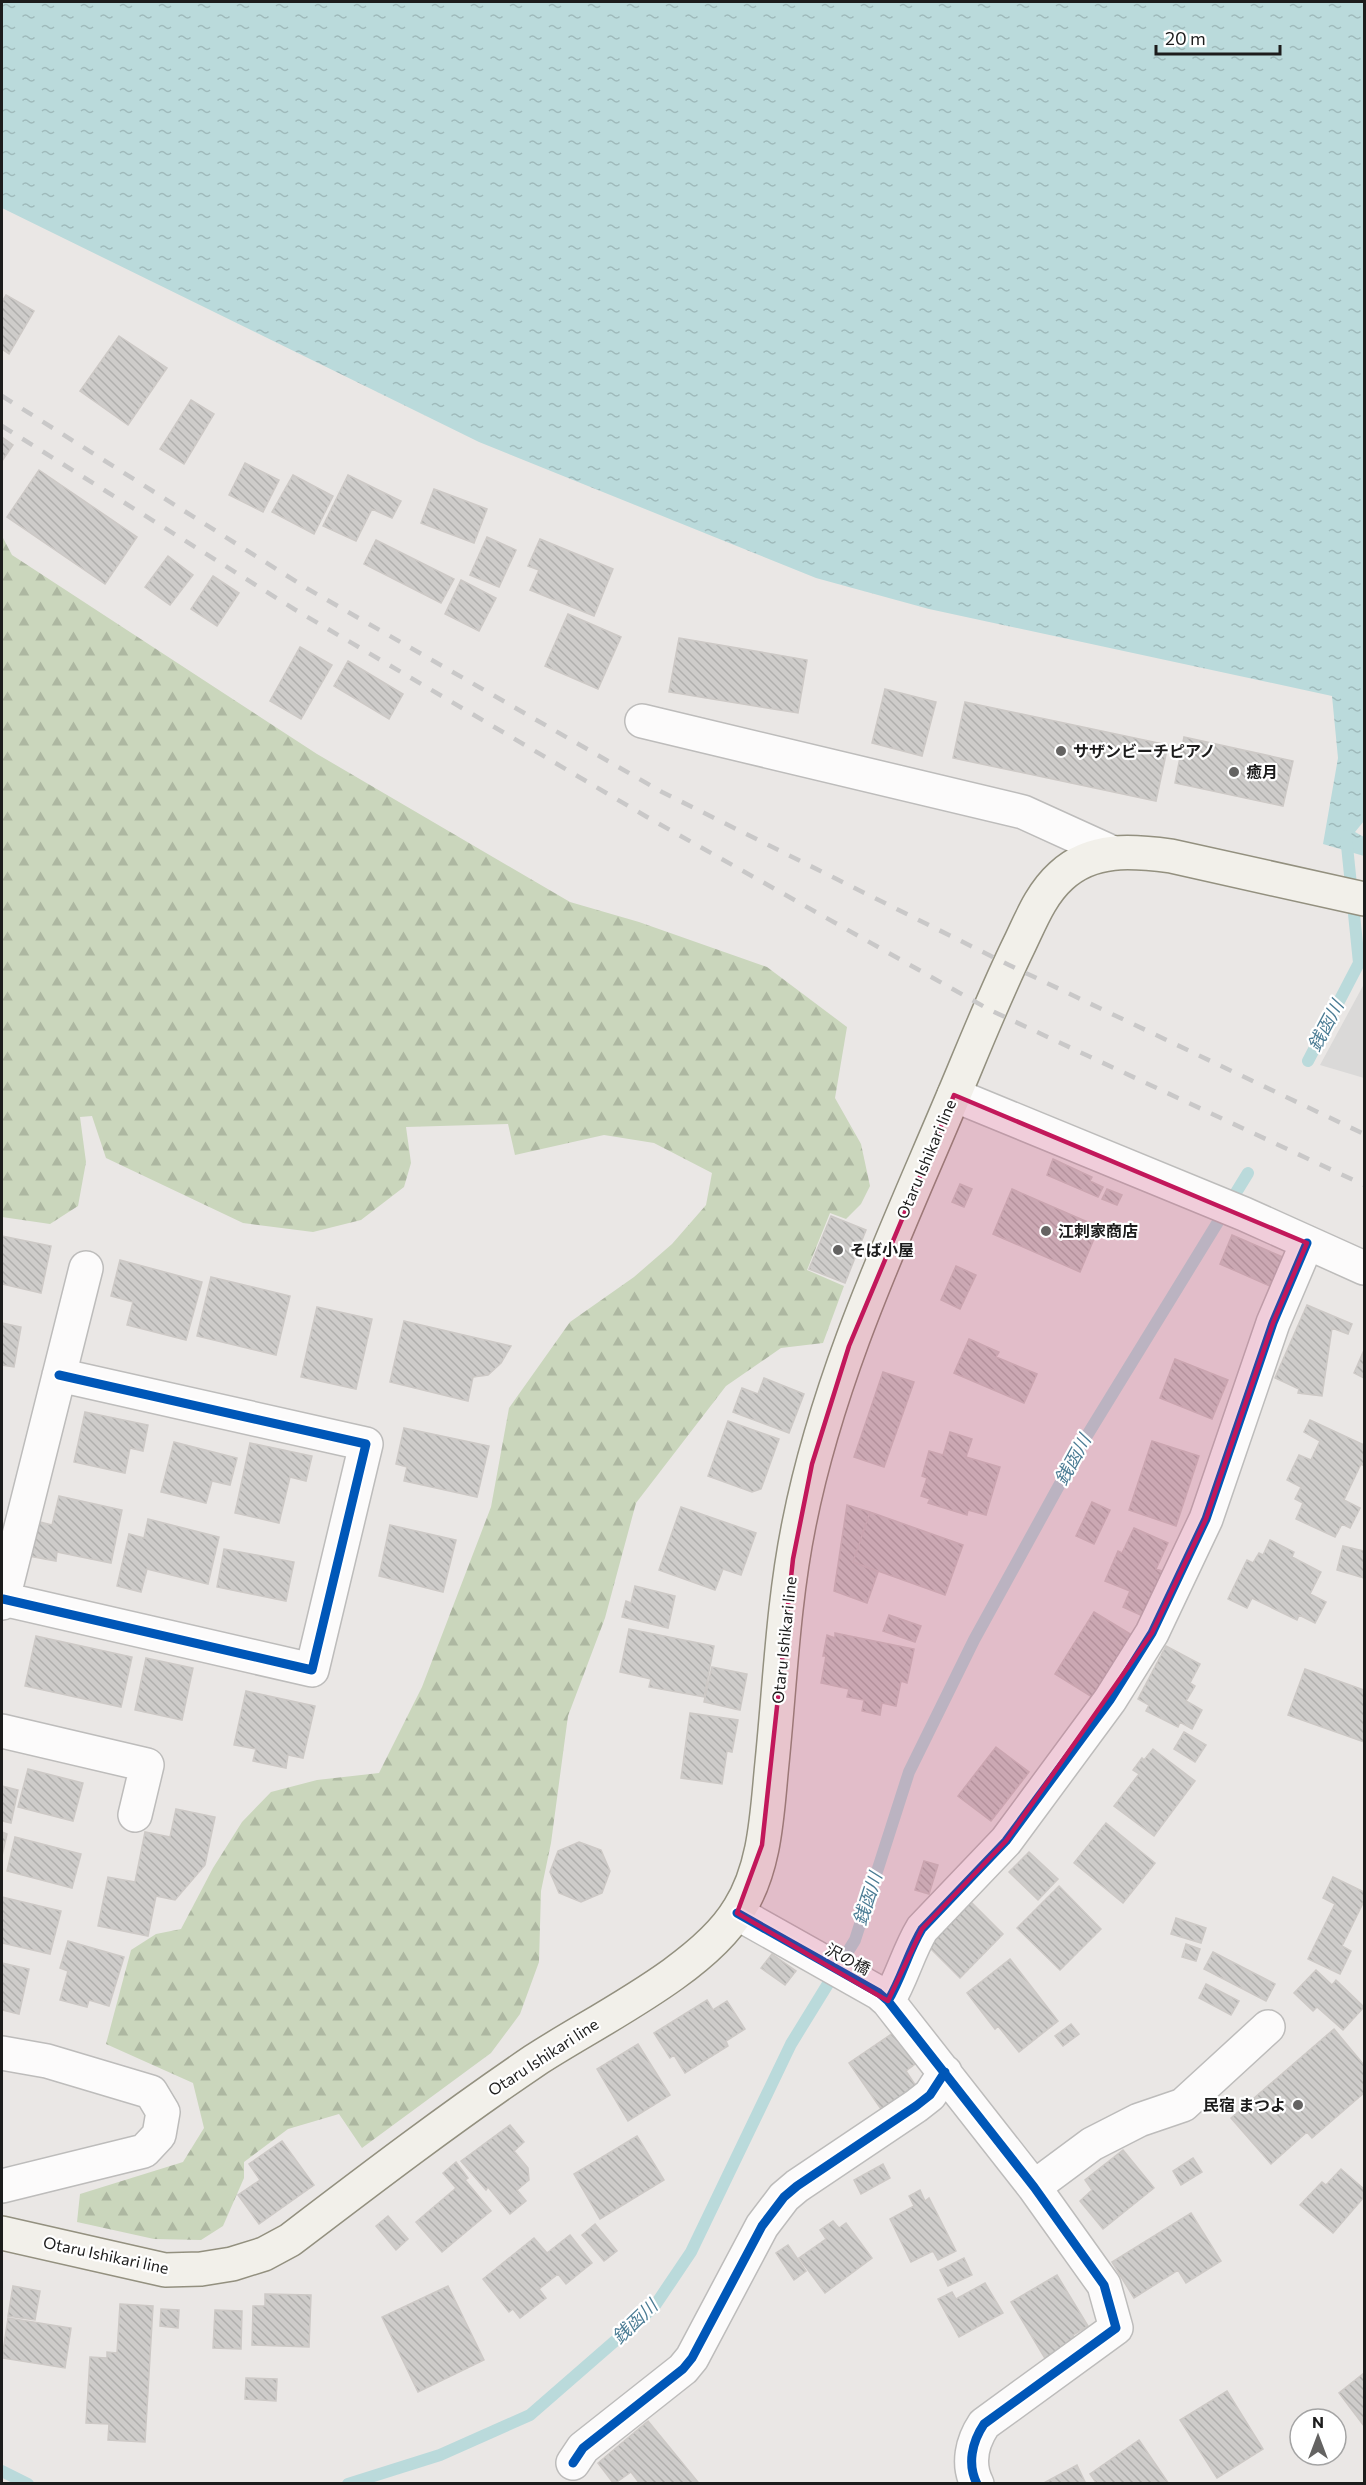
<svg xmlns="http://www.w3.org/2000/svg" width="1366" height="2485" font-family="Commissioner,'Noto Sans JP',sans-serif">
  <style>
    .forest { fill: url(#forest-firs) }
    .parking { fill: #dad9d8 }
    .water { fill: url(#water-ripples) }
    .lines { fill: none; stroke-linecap: round; stroke-linejoin: round }
    .stream { stroke: #badadb; stroke-width: 12 }
    .building { fill: url(#building-back-hatch); stroke: #cdc9c6; stroke-width: 1.5 }
    .minor-casing { stroke: #bdbcbb; stroke-width: 36 }
    .secondary-casing { stroke: #93907f; stroke-width: 36 }
    .minor { stroke: #fcfbfb; stroke-width: 33 }
    .secondary { stroke: #f2f0ea; stroke-width: 33 }
    .rail { stroke: #c9c8c8; stroke-width: 4.5; stroke-dasharray: 12 12; stroke-linecap: butt }
    .cycleway-casing { stroke: #fff; stroke-width: 13 }
    .cycleway { stroke: #0057b8; stroke-width: 9 }
    .marked { fill: #c2185b; fill-opacity: 0.2; stroke: #c2185b; stroke-width: 4.5; stroke-linejoin: round }
    .poi-dot { fill: #646362; stroke: #fff; stroke-width: 2 }
    .labels { text-anchor: middle; stroke-width: 4.5; stroke-linejoin: round; paint-order: stroke }
    .poi-label { font-size: 16px; font-weight: bold; fill: #1c1c1c; stroke: #fff; text-anchor: start }
    .street-label { font-size: 16px; fill: #1c1c1c; stroke: #fff }
    .water-label { font-size: 18px; font-style: italic; fill: #4b7c94; stroke: #fff }
  </style>
  <defs>
    <pattern id="forest-firs" width="22" height="20" patternUnits="userSpaceOnUse" patternTransform="scale(1.5)"><rect width="22" height="20" fill="#cad6bc"/><path d="M5 1l3.5 6h-7zM16 11l3.5 6h-7z" fill="#adb7a1"/></pattern>
    <pattern id="water-ripples" width="26" height="14" patternUnits="userSpaceOnUse" patternTransform="scale(1.5)"><rect width="26" height="14" fill="#badadb"/><path d="M2 4q2-2 4 0t4 0M15 11q2-2 4 0t4 0" fill="none" stroke="#9fbabb"/></pattern>
    <pattern id="building-back-hatch" width="6" height="6" patternUnits="userSpaceOnUse" patternTransform="scale(1.5)"><rect width="6" height="6" fill="#ceccca"/><path d="M-1 5l2 2M0 0l6 6M5-1l2 2" fill="none" stroke="#b0afad"/></pattern>
  </defs>
  <rect width="100%" height="100%" fill="#eae7e5"/>
  <path class="forest" d="M 2,536 L 12,555 L 317,754 L 570,902 L 639,922 L 767,967 L 847,1027 L 835,1098 L 861,1144 L 870,1186 L 861,1204 L 846,1219 L 830,1213 L 807,1270 L 844,1286 L 823,1343 L 781,1348 L 726,1386 L 636,1503 L 605,1618 L 568,1716 L 551,1843 L 541,1891 L 539,1962 L 520,2014 L 491,2053 L 362,2148 L 339,2114 L 288,2129 L 244,2162 L 244,2178 L 223,2226 L 201,2240 L 154,2239 L 77,2222 L 80,2194 L 183,2162 L 204,2128 L 193,2083 L 106,2044 L 131,1950 L 156,1934 L 181,1929 L 213,1868 L 242,1822 L 271,1792 L 317,1780 L 379,1773 L 422,1687 L 491,1507 L 509,1408 L 570,1322 L 634,1277 L 672,1244 L 706,1205 L 712,1173 L 654,1143 L 604,1135 L 515,1155 L 508,1124 L 406,1127 L 411,1163 L 404,1187 L 361,1220 L 313,1232 L 243,1223 L 106,1158 L 92,1116 L 80,1117 L 86,1162 L 78,1206 L 50,1224 L 2,1217 Z"/>
  <path class="parking" d="M 1364,984 L 1364,1078 L 1320,1065 Z"/>
  <path class="water" d="M 2,2 L 1364,2 L 1364,821 L 1355,832 L 1364,837 L 1364,856 L 1323,844 L 1338,758 L 1332,696 L 929,609 L 816,578 L 479,442 L 2,208 Z"/>
  <g class="lines">
    <path class="stream" d="M 1308,1061 L 1359,963 L 1346,836
      M 2,2471 L 28,2484
      M 348,2484 L 440,2455 L 530,2415 L 654,2307 L 691,2252 L 791,2044 L 855,1940 L 909,1772 L 974,1640 L 1083,1442 L 1248,1173"/>
  </g>
  <path class="building" d="M 6,295 L 34,311 L 9,354 L 2,349 L 2,302 Z
    M 119,336 L 167,368 L 128,425 L 80,391 Z
    M 191,400 L 214,414 L 184,464 L 160,449 Z
    M 2,437 L 13,445 L 2,461 Z
    M 245,463 L 279,480 L 263,512 L 229,495 Z
    M 39,470 L 137,537 L 105,584 L 7,517 Z
    M 293,475 L 333,496 L 314,534 L 272,512 Z
    M 348,475 L 401,501 L 392,518 L 372,509 L 356,541 L 323,526 Z
    M 434,489 L 487,509 L 474,543 L 421,523 Z
    M 487,537 L 516,550 L 499,587 L 470,575 Z
    M 540,539 L 613,569 L 594,616 L 530,590 L 539,570 L 528,566 Z
    M 376,540 L 454,579 L 441,603 L 364,564 Z
    M 168,556 L 193,575 L 170,605 L 145,587 Z
    M 213,576 L 239,593 L 217,626 L 191,609 Z
    M 461,580 L 496,598 L 479,631 L 445,614 Z
    M 568,614 L 621,637 L 598,689 L 545,666 Z
    M 679,638 L 807,660 L 798,713 L 669,692 Z
    M 300,647 L 332,665 L 301,719 L 270,701 Z
    M 348,661 L 403,694 L 389,719 L 334,686 Z
    M 885,689 L 936,702 L 922,756 L 872,743 Z
    M 965,702 L 1168,745 L 1156,801 L 953,758 Z
    M 1184,737 L 1293,761 L 1283,806 L 1175,783 Z
    M 1053,1159 L 1092,1177 L 1090,1181 L 1103,1187 L 1098,1197 L 1047,1175 Z
    M 960,1184 L 972,1189 L 964,1207 L 952,1202 Z
    M 1012,1189 L 1099,1227 L 1080,1272 L 993,1234 Z
    M 1107,1189 L 1122,1195 L 1117,1205 L 1102,1199 Z
    M 831,1216 L 866,1230 L 845,1283 L 809,1269 Z
    M 1232,1235 L 1285,1258 L 1272,1287 L 1220,1264 Z
    M 2,1236 L 51,1246 L 41,1293 L 2,1284 Z
    M 120,1260 L 202,1282 L 186,1340 L 127,1325 L 133,1302 L 111,1296 Z
    M 956,1266 L 976,1275 L 960,1309 L 941,1300 Z
    M 211,1277 L 290,1296 L 276,1355 L 197,1336 Z
    M 1307,1305 L 1352,1324 L 1348,1334 L 1332,1328 L 1322,1396 L 1298,1393 L 1299,1389 L 1275,1378 Z
    M 317,1307 L 372,1319 L 356,1389 L 301,1377 Z
    M 404,1321 L 511,1346 L 501,1363 L 488,1375 L 473,1377 L 468,1401 L 390,1382 Z
    M 2,1323 L 21,1327 L 14,1367 L 2,1365 Z
    M 969,1339 L 999,1352 L 996,1357 L 1037,1374 L 1024,1403 L 954,1373 Z
    M 1364,1350 L 1364,1378 L 1354,1373 Z
    M 1175,1359 L 1228,1380 L 1212,1419 L 1160,1398 Z
    M 883,1372 L 914,1382 L 884,1467 L 854,1457 Z
    M 764,1378 L 804,1394 L 789,1433 L 733,1412 L 742,1388 L 758,1394 Z
    M 85,1412 L 148,1425 L 143,1451 L 130,1448 L 125,1473 L 74,1462 Z
    M 1310,1420 L 1364,1445 L 1364,1466 L 1361,1464 L 1344,1500 L 1360,1508 L 1350,1528 L 1342,1524 L 1335,1537 L 1296,1519 L 1303,1503 L 1295,1499 L 1301,1487 L 1287,1480 L 1299,1455 L 1311,1460 L 1320,1441 L 1304,1432 Z
    M 728,1421 L 779,1439 L 761,1489 L 752,1492 L 708,1476 Z
    M 404,1428 L 489,1446 L 477,1497 L 404,1481 L 407,1467 L 396,1464 Z
    M 950,1432 L 972,1439 L 966,1457 L 1000,1467 L 986,1515 L 968,1510 L 967,1515 L 928,1503 L 930,1499 L 921,1496 L 927,1478 L 922,1476 L 929,1451 L 943,1455 Z
    M 1152,1441 L 1199,1456 L 1176,1526 L 1129,1510 Z
    M 174,1442 L 237,1458 L 230,1485 L 212,1481 L 206,1503 L 161,1492 Z
    M 250,1443 L 312,1456 L 306,1481 L 290,1477 L 279,1523 L 235,1513 Z
    M 59,1496 L 122,1510 L 111,1563 L 57,1552 L 56,1561 L 28,1556 L 36,1521 L 52,1525 Z
    M 1092,1502 L 1110,1510 L 1094,1544 L 1076,1536 Z
    M 847,1505 L 870,1512 L 853,1562 L 878,1572 L 867,1603 L 834,1591 Z
    M 681,1507 L 756,1533 L 741,1575 L 723,1569 L 715,1590 L 659,1570 Z
    M 870,1512 L 963,1545 L 945,1595 L 853,1562 Z
    M 148,1519 L 219,1537 L 208,1584 L 147,1569 L 141,1592 L 117,1586 L 129,1534 L 144,1538 Z
    M 390,1525 L 456,1540 L 443,1592 L 379,1576 Z
    M 1134,1528 L 1168,1543 L 1156,1569 L 1165,1572 L 1145,1617 L 1123,1607 L 1130,1591 L 1105,1581 L 1118,1551 L 1122,1553 Z
    M 1270,1540 L 1294,1552 L 1292,1557 L 1321,1572 L 1310,1594 L 1326,1602 L 1315,1623 L 1299,1615 L 1297,1620 L 1252,1598 L 1247,1608 L 1228,1599 L 1247,1560 L 1253,1563 L 1259,1553 L 1263,1555 Z
    M 1343,1546 L 1364,1551 L 1364,1578 L 1337,1570 Z
    M 224,1549 L 294,1562 L 286,1601 L 217,1587 Z
    M 635,1586 L 675,1596 L 668,1628 L 622,1617 L 626,1601 L 631,1603 Z
    M 1094,1612 L 1132,1635 L 1092,1697 L 1055,1674 Z
    M 889,1615 L 921,1626 L 915,1642 L 883,1631 Z
    M 629,1629 L 714,1646 L 704,1697 L 649,1687 L 651,1679 L 620,1672 Z
    M 835,1633 L 914,1649 L 907,1683 L 901,1681 L 896,1706 L 882,1703 L 880,1715 L 862,1711 L 864,1700 L 847,1697 L 849,1689 L 821,1683 L 826,1656 L 823,1656 L 827,1635 L 835,1638 Z
    M 36,1636 L 132,1657 L 121,1707 L 25,1686 Z
    M 1166,1646 L 1200,1664 L 1190,1683 L 1195,1686 L 1186,1701 L 1202,1710 L 1192,1729 L 1180,1722 L 1178,1727 L 1146,1711 L 1149,1705 L 1138,1699 Z
    M 146,1658 L 193,1668 L 182,1720 L 135,1710 Z
    M 712,1667 L 747,1674 L 740,1710 L 704,1702 Z
    M 1305,1669 L 1364,1690 L 1364,1742 L 1288,1715 Z
    M 246,1691 L 315,1706 L 303,1758 L 288,1755 L 286,1768 L 253,1761 L 256,1749 L 234,1745 Z
    M 690,1713 L 738,1720 L 732,1752 L 727,1751 L 722,1784 L 681,1778 Z
    M 1184,1732 L 1206,1745 L 1195,1762 L 1174,1749 Z
    M 996,1747 L 1029,1772 L 991,1821 L 958,1796 Z
    M 1153,1749 L 1195,1781 L 1154,1836 L 1114,1806 L 1139,1774 L 1133,1770 L 1142,1758 L 1144,1760 Z
    M 28,1769 L 83,1783 L 73,1821 L 18,1807 Z
    M 2,1786 L 18,1790 L 11,1823 L 2,1821 Z
    M 176,1809 L 215,1817 L 205,1865 L 175,1900 L 156,1896 L 148,1936 L 98,1926 L 108,1877 L 135,1882 L 145,1832 L 170,1837 Z
    M 1106,1823 L 1155,1863 L 1123,1903 L 1074,1863 Z
    M 2,1832 L 7,1834 L 2,1856 Z
    M 15,1837 L 81,1854 L 72,1888 L 7,1871 Z
    M 579,1842 L 601,1850 L 610,1871 L 602,1893 L 581,1902 L 559,1893 L 550,1872 L 558,1851 Z
    M 1029,1852 L 1058,1879 L 1038,1900 L 1009,1872 Z
    M 924,1861 L 938,1865 L 929,1894 L 915,1890 Z
    M 1333,1877 L 1364,1892 L 1364,1901 L 1342,1946 L 1351,1951 L 1340,1974 L 1308,1959 L 1335,1904 L 1323,1898 Z
    M 1059,1886 L 1101,1929 L 1060,1970 L 1017,1928 Z
    M 2,1897 L 61,1911 L 50,1954 L 2,1943 Z
    M 971,1902 L 1003,1934 L 960,1978 L 928,1946 Z
    M 1176,1918 L 1206,1928 L 1201,1943 L 1171,1934 Z
    M 68,1941 L 124,1957 L 109,2006 L 89,2000 L 87,2007 L 60,2000 L 68,1971 L 60,1968 Z
    M 1186,1944 L 1200,1949 L 1196,1961 L 1182,1957 Z
    M 1213,1952 L 1275,1984 L 1266,2001 L 1204,1969 Z
    M 772,1954 L 796,1971 L 785,1985 L 761,1968 Z
    M 1010,1959 L 1058,2021 L 1019,2052 L 998,2026 L 995,2029 L 967,1993 Z
    M 2,1963 L 29,1969 L 19,2014 L 2,2010 Z
    M 1316,1970 L 1332,1985 L 1336,1980 L 1364,2007 L 1343,2030 L 1317,2007 L 1313,2011 L 1294,1993 Z
    M 1206,1984 L 1239,2001 L 1231,2015 L 1199,1998 Z
    M 707,2000 L 713,2010 L 727,2001 L 745,2029 L 726,2041 L 728,2046 L 685,2073 L 674,2055 L 670,2058 L 654,2033 Z
    M 1071,2024 L 1079,2034 L 1063,2046 L 1055,2036 Z
    M 1334,2029 L 1364,2065 L 1364,2093 L 1312,2138 L 1307,2132 L 1271,2164 L 1231,2118 Z
    M 893,2033 L 915,2064 L 906,2071 L 916,2086 L 881,2109 L 849,2063 Z
    M 638,2044 L 670,2095 L 628,2121 L 597,2069 Z
    M 510,2125 L 524,2142 L 514,2151 L 528,2168 L 529,2180 L 517,2190 L 526,2201 L 510,2214 L 488,2187 L 486,2190 L 461,2161 Z
    M 637,2136 L 664,2180 L 600,2219 L 574,2174 Z
    M 282,2141 L 314,2185 L 259,2224 L 238,2195 L 260,2180 L 249,2164 Z
    M 1123,2150 L 1154,2188 L 1103,2229 L 1080,2201 L 1092,2190 L 1085,2180 Z
    M 1193,2158 L 1202,2172 L 1181,2185 L 1173,2171 Z
    M 456,2162 L 468,2178 L 465,2180 L 491,2211 L 442,2252 L 416,2222 L 456,2188 L 443,2173 Z
    M 883,2164 L 890,2178 L 861,2194 L 854,2180 Z
    M 1341,2169 L 1364,2189 L 1364,2197 L 1333,2233 L 1300,2205 L 1322,2182 L 1326,2185 Z
    M 920,2190 L 925,2201 L 929,2198 L 956,2251 L 938,2260 L 933,2251 L 911,2262 L 890,2219 L 914,2206 L 909,2196 Z
    M 1191,2213 L 1221,2261 L 1186,2283 L 1178,2270 L 1134,2298 L 1112,2262 Z
    M 388,2216 L 408,2239 L 396,2250 L 376,2226 Z
    M 833,2221 L 839,2228 L 846,2223 L 872,2258 L 825,2293 L 799,2258 L 826,2239 L 820,2230 Z
    M 595,2224 L 617,2251 L 604,2261 L 582,2235 Z
    M 570,2235 L 592,2263 L 566,2284 L 558,2274 L 539,2289 L 546,2298 L 520,2318 L 513,2309 L 509,2312 L 483,2279 L 534,2238 L 547,2253 Z
    M 788,2245 L 806,2271 L 794,2280 L 776,2253 Z
    M 964,2258 L 972,2275 L 948,2286 L 940,2270 Z
    M 1057,2275 L 1088,2326 L 1073,2335 L 1078,2342 L 1046,2360 L 1011,2302 Z
    M 985,2283 L 1003,2313 L 959,2337 L 938,2299 L 952,2292 L 956,2299 Z
    M 13,2286 L 40,2291 L 35,2320 L 8,2316 Z
    M 448,2286 L 484,2360 L 418,2392 L 382,2317 Z
    M 265,2294 L 311,2295 L 309,2347 L 252,2345 L 253,2306 L 265,2306 Z
    M 120,2304 L 153,2306 L 145,2442 L 108,2440 L 109,2424 L 86,2423 L 90,2357 L 107,2358 L 107,2352 L 117,2353 Z
    M 161,2309 L 179,2310 L 178,2328 L 160,2326 Z
    M 215,2310 L 242,2311 L 241,2349 L 213,2348 Z
    M 8,2318 L 71,2328 L 65,2368 L 2,2358 Z
    M 1364,2373 L 1364,2426 L 1339,2393 Z
    M 246,2378 L 277,2379 L 276,2401 L 245,2399 Z
    M 1227,2391 L 1263,2449 L 1217,2478 L 1180,2420 Z
    M 648,2421 L 698,2482 L 697,2484 L 640,2484 L 631,2472 L 614,2484 L 598,2463 Z
    M 1139,2440 L 1169,2484 L 1097,2484 L 1090,2474 Z
    M 1077,2465 L 1086,2484 L 1042,2484 Z"/>
  <g class="lines">
    <g class="minor-casing">
      <path id="minor" d="M 642,721 L 1023,812 L 1111,852
        M 954,1095 L 1244,1214 L 1364,1268
        M 3,1599 L 312,1670 L 366,1444 L 59,1375
        M 2,1603 L 86,1268
        M 2,1731 L 147,1765 L 135,1815
        M 737,1913 L 879,1993 L 888,2001 L 1034,2187 L 1104,2285 L 1116,2328 L 984,2424 C 972,2442 967,2464 977,2484
        M 888,2001 C 902,1978 908,1952 922,1929 L 1006,1841 L 1110,1700 L 1152,1633 L 1206,1519 L 1273,1323 L 1307,1243
        M 2,2053 L 47,2061 L 151,2092 L 163,2112 L 159,2135 L 144,2151 L 2,2186
        M 1034,2187 L 1092,2144 L 1139,2120 L 1183,2105 L 1268,2027
        M 573,2463 L 583,2448 L 683,2369 L 692,2358 L 762,2226 L 784,2197 L 797,2186 L 916,2106 L 930,2095 L 945,2072"/>
    </g>
    <g class="secondary-casing">
      <path id="secondary" d="M 2,2233 L 165,2270 L 201,2269 L 232,2264 L 264,2254 L 290,2240 C 370,2179 450,2118 534,2061 C 593,2022 703,1970 739,1909 C 766,1866 767,1812 772,1763 C 780,1684 783,1603 799,1524 C 831,1363 904,1216 966,1066 C 983,1025 1000,984 1020,943 C 1031,920 1041,894 1061,876 C 1092,847 1133,851 1171,856 L 1364,899"/>
    </g>
    <use href="#minor" class="minor"/>
    <use href="#secondary" class="secondary"/>
    <path class="rail" d="M 2,396 L 308,589 L 662,792 L 1009,965 L 1364,1134
      M 2,426 L 294,609 L 647,817 L 990,1010 L 1364,1185"/>
    <g class="cycleway-casing">
      <path id="cycleway" d="M 3,1599 L 312,1670 L 366,1444 L 59,1375
        M 737,1913 L 879,1993 L 888,2001 L 1034,2187 L 1104,2285 L 1116,2328 L 984,2424 C 972,2442 967,2464 977,2484
        M 888,2001 C 902,1978 908,1952 922,1929 L 1006,1841 L 1110,1700 L 1152,1633 L 1206,1519 L 1273,1323 L 1307,1243
        M 573,2463 L 583,2448 L 683,2369 L 692,2358 L 762,2226 L 784,2197 L 797,2186 L 916,2106 L 930,2095 L 945,2072"/>
    </g>
    <use href="#cycleway" class="cycleway"/>
  </g>
  <path class="marked" d="M 954,1095 L 1307,1243 L 1273,1323 L 1206,1519 L 1152,1633 L 1006,1841 L 922,1929 L 888,2001 L 737,1913 L 762,1845 L 793,1559 L 812,1464 L 849,1346 Z"/>
  <g class="poi-dot">
    <circle cx="1061" cy="751" r="6"/>
    <circle cx="1234" cy="772" r="6"/>
    <circle cx="1046" cy="1231" r="6"/>
    <circle cx="838" cy="1250" r="6"/>
    <circle cx="1298" cy="2105" r="6"/>
  </g>
  <g class="labels">
    <g class="poi-label">
      <text x="1073" y="757">サザンビーチピアノ</text>
      <text x="1246" y="778">癒月</text>
      <text x="1058" y="1237">江刺家商店</text>
      <text x="850" y="1256">そば小屋</text>
      <text x="1286" y="2111" text-anchor="end">民宿 まつよ</text>
    </g>
    <g class="street-label">
      <text transform="translate(926 1159) rotate(-67)" y="6">Otaru Ishikari line</text>
      <text transform="translate(784 1640) rotate(-84)" y="6">Otaru Ishikari line</text>
      <text transform="translate(848 1959) rotate(28)" y="6">沢の橋</text>
      <text transform="translate(543 2057) rotate(-33)" y="6">Otaru Ishikari line</text>
      <text transform="translate(106 2255) rotate(12)" y="6">Otaru Ishikari line</text>
    </g>
    <g class="water-label">
      <text transform="translate(1326 1026) rotate(-62)" y="6">銭函川</text>
      <text transform="translate(1073 1460) rotate(-61)" y="6">銭函川</text>
      <text transform="translate(868 1899) rotate(-72)" y="6">銭函川</text>
      <text transform="translate(635 2322) rotate(-44)" y="6">銭函川</text>
    </g>
  </g>
  <rect width="1366" height="2485" fill="none" stroke="#1c1c1c" stroke-width="6"/>
  <g transform="translate(1318 2437)"><circle r="28" fill="#ffffff" stroke="#a4a4a4" stroke-width="1.5"/>
  <path d="M0-4.5L10 22L0 15L-10 22Z" fill="#646362"/>
  <text y="-9" font-size="16" font-weight="bold" text-anchor="middle" fill="#1c1c1c">N</text>
  </g>
  <path d="M1156 45v9h124v-9" fill="none" stroke="#1c1c1c" stroke-width="3"/>
  <text x="1165" y="45" font-size="18" fill="#1c1c1c" stroke="#ffffff" stroke-width="4.5" paint-order="stroke">20 m</text>
</svg>
